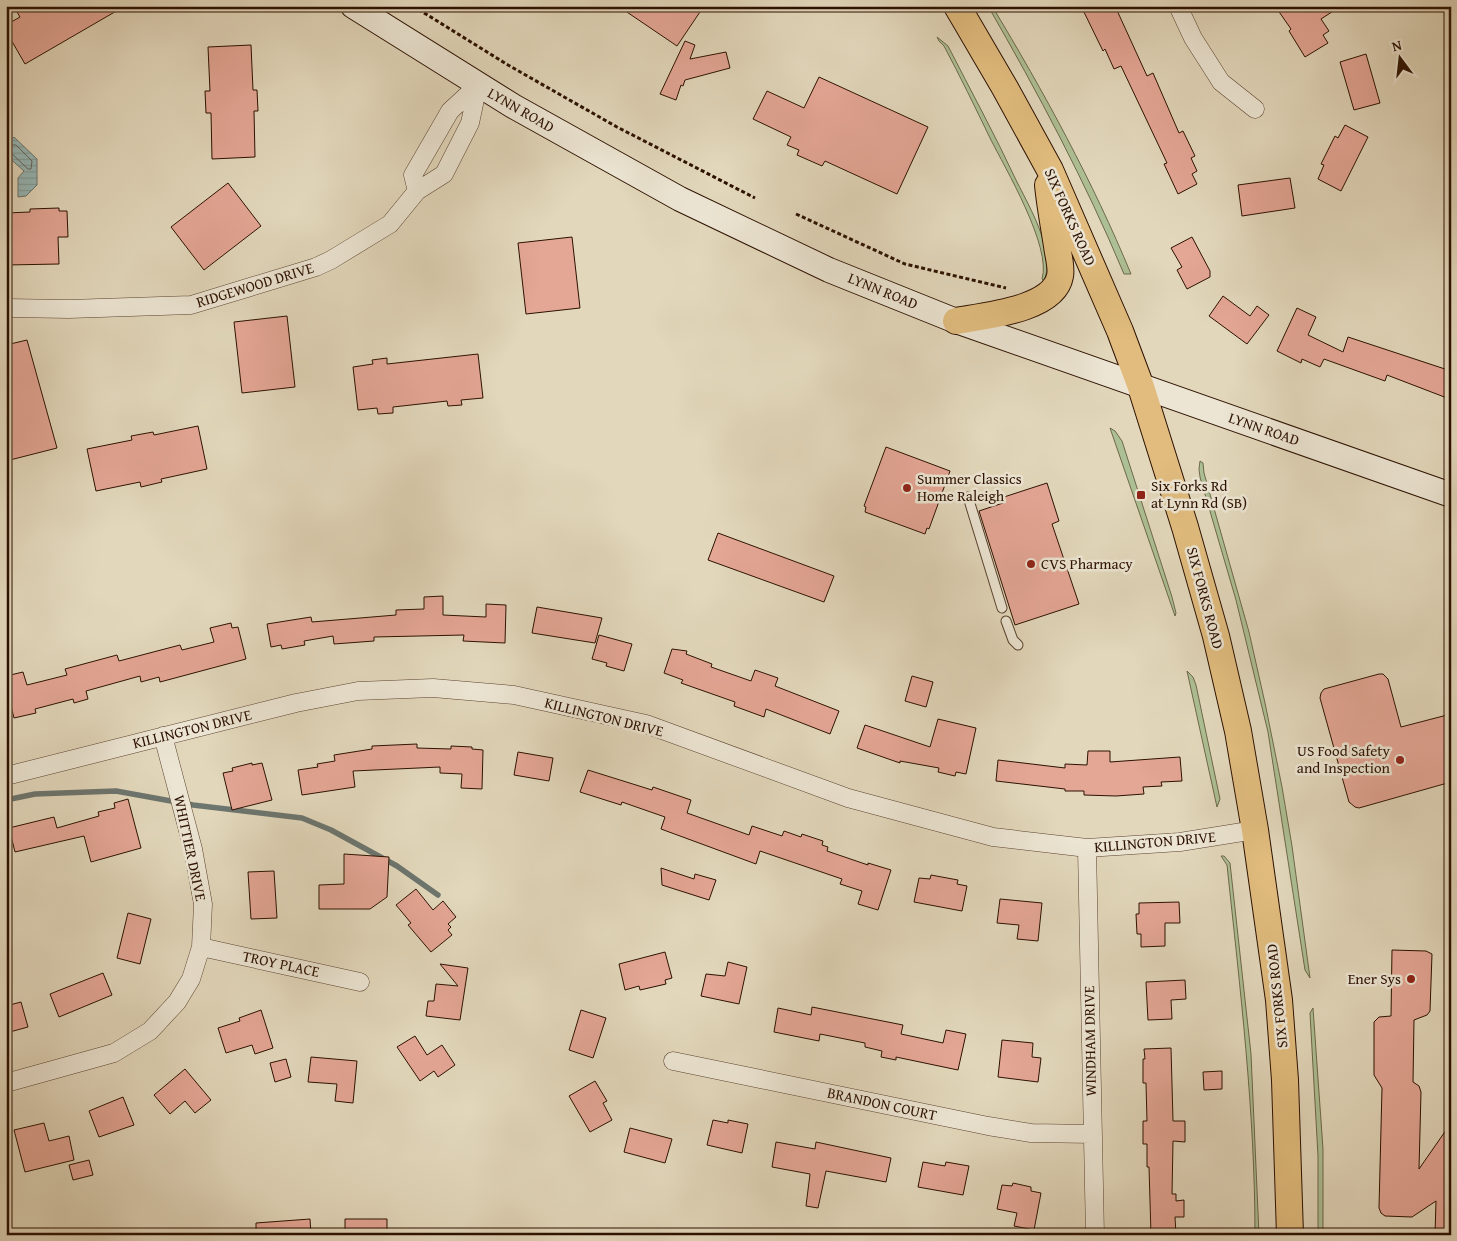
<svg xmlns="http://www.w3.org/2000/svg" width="1457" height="1241" font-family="'Gentium Book Plus',serif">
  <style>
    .green { fill: #adbf94; stroke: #6c684a }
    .water { fill: url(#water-rules); stroke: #6c756e }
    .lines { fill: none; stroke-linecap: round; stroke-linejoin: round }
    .shore { stroke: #62645c; stroke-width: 1 }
    .stream { stroke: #6c756e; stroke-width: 5.5 }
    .building { fill: #e4a695; stroke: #2c1100 }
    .service-casing { stroke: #5a422f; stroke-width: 11 }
    .minor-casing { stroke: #5a422f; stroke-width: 19 }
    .secondary-casing { stroke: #2c1100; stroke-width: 26 }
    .primary-casing { stroke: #2c1100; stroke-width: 28 }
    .path { stroke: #2c1100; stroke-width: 3; stroke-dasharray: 4 2.5; stroke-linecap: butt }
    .service { stroke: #ece5d3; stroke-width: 9 }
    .minor { stroke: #ece5d3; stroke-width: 18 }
    .secondary { stroke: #ece5d3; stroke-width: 24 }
    .primary { stroke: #e1bc7e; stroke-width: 26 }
    .poi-dot { fill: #8f2418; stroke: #ece5d3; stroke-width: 2 }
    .labels { text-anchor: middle; stroke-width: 5; stroke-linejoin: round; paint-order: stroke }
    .street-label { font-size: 15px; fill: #2c1100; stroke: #ece5d3 }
    .poi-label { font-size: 15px; fill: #2c1100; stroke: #ece5d3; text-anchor: start }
  </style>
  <defs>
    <pattern id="water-rules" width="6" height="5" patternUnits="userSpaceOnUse" patternTransform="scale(1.25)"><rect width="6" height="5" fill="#97b8b8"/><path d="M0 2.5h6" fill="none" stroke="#829d9c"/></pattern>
  </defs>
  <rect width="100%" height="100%" fill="#e2d7bb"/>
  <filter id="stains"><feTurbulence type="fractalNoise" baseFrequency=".004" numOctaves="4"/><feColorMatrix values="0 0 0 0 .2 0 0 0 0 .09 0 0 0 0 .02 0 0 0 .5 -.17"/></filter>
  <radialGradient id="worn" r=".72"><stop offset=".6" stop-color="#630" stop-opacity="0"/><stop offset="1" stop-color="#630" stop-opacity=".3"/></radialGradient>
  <path class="green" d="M 988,6 L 992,6 C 1044,92 1093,182 1131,274 L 1124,274 C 1085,181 1038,93 988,6 Z
    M 937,37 L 948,46 C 971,91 995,135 1016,180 C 1026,200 1038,221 1044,243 C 1047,256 1049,269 1044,281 L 1042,279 C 1052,247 1005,168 990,138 C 975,107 960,76 944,46 L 939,41 Z
    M 1110,428 L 1115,431 L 1122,441 L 1172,597 L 1176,613 L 1175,616 Z
    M 1200,461 L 1203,463 L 1204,473 L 1249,632 L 1265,703 L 1282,787 L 1292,846 L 1310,978 L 1305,970 L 1268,732 L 1236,600 L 1200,477 L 1199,469 Z
    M 1187,671 L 1193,677 L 1196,685 L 1220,799 L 1217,807 Z
    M 1221,856 L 1224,856 L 1230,863 L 1251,1054 L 1259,1235 L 1255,1235 C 1255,1111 1240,988 1227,865 Z
    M 1313,1008 L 1323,1149 L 1323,1235 L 1318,1235 L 1318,1156 L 1310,1013 Z"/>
  <path class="water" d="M 14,137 L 37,159 L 37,185 L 26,196 L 18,197 L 18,178 L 24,171 L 6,155 L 6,145 Z"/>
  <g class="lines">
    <path class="shore" d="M 13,145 L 16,145 L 32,161 L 31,169 L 28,169 L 9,151 L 9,149 Z"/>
    <path class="stream" d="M 6,800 L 35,794 L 116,791 L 193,805 L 302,818 L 331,830 L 397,866 L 438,895"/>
  </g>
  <path class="building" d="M 28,6 L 125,6 L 25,64 L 6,31 L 6,25 L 20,17 L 17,12 Z
    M 618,6 L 704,6 L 677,46 Z
    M 1081,6 L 1115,6 L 1147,76 L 1153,73 L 1179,133 L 1183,131 L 1195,156 L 1191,158 L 1197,171 L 1192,174 L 1197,184 L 1178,194 L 1164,164 L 1167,163 L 1121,66 L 1114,69 L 1105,49 L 1103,51 Z
    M 1275,6 L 1341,6 L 1321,19 L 1329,31 L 1323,35 L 1328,43 L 1305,57 L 1289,31 L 1291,29 Z
    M 685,41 L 695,45 L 690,59 L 726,52 L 730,68 L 685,80 L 683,86 L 681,85 L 676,100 L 660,94 Z
    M 251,45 L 253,90 L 257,90 L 258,111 L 254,111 L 255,157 L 212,159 L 211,113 L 206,113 L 205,91 L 210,91 L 208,47 Z
    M 1366,54 L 1380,103 L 1354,110 L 1340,62 Z
    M 819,77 L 928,127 L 897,194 L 825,161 L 822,166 L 797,155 L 799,150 L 787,145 L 791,137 L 753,119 L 767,91 L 804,108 Z
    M 1345,125 L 1368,137 L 1341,191 L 1318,179 L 1324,165 L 1321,164 L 1335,136 L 1338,138 Z
    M 1290,178 L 1295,208 L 1242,216 L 1238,185 Z
    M 228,183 L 261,226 L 204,270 L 171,227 Z
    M 59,208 L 59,211 L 67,211 L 68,237 L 58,237 L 59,264 L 6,265 L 6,213 L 30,212 L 30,209 Z
    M 572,237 L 580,308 L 526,314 L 518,243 Z
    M 1192,237 L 1210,271 L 1210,277 L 1187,289 L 1177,270 L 1182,267 L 1171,248 Z
    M 1223,296 L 1250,316 L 1257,306 L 1269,315 L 1247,344 L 1209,316 Z
    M 1297,308 L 1316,317 L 1308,335 L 1343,352 L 1348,337 L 1451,371 L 1451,386 L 1447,398 L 1387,375 L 1385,381 L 1324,359 L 1320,367 L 1302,359 L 1301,363 L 1277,351 Z
    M 287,316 L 295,387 L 242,393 L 234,322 Z
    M 27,340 L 57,448 L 6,461 L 6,345 Z
    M 478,354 L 483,398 L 461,400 L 462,405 L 448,406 L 447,401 L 393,407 L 393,413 L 378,414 L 377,408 L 358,410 L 353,367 L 373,364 L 372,360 L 387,358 L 387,364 Z
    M 198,426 L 207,469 L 161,479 L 162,482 L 141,487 L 140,482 L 96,491 L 87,449 L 132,440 L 131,436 L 153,432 L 154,435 Z
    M 886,447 L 950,471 L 929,529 L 927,528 L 925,534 L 865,512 L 866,507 L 864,506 Z
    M 1047,483 L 1059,521 L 1052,524 L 1079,604 L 1015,625 L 979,511 L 1006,502 L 1004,497 Z
    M 718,533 L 834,576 L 824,602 L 708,560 Z
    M 443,596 L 443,615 L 486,617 L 486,604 L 506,605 L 505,643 L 463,641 L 464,635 L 374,637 L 374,641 L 334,644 L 333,636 L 304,641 L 305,645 L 282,649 L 281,645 L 271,647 L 267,624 L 311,617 L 312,622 L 396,615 L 396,610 L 424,609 L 424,597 Z
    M 537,607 L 602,618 L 595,643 L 532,633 Z
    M 231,623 L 232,628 L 238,627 L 246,659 L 160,682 L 159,677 L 141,682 L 140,676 L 86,691 L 88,699 L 74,703 L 73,699 L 35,709 L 36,713 L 14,718 L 6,687 L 6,676 L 23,672 L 27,685 L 67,675 L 65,669 L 117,655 L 119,661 L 180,645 L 182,650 L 214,642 L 210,628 Z
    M 599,635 L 632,644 L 624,671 L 606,666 L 607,663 L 592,659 Z
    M 672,649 L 687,651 L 686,654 L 712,664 L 711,667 L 751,681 L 755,670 L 778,678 L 775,686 L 839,711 L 830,734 L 766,709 L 764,717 L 734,706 L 735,702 L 681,683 L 683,680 L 664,673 Z
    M 1379,674 L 1383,674 L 1388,679 L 1401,727 L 1451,714 L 1451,782 L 1359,808 L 1355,807 L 1349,802 L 1320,698 L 1321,693 L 1324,689 Z
    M 912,676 L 933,682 L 926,707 L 905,701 Z
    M 938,719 L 976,728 L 966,774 L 956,772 L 955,776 L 938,772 L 939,768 L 900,761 L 900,763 L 857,748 L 865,725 L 930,747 Z
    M 417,744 L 417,748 L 451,749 L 451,746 L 472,747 L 472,749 L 483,750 L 482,789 L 461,788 L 462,774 L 440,773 L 440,767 L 353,771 L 355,787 L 302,795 L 298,770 L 318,767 L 317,764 L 335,761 L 334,755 L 372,749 L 372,746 Z
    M 1088,751 L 1110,751 L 1110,762 L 1180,757 L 1182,781 L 1161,782 L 1162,786 L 1143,787 L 1144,794 L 1116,796 L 1084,795 L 1084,791 L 1065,791 L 1065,789 L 996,781 L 998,760 L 1065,768 L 1065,764 L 1087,765 Z
    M 518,752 L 553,758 L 549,781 L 514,775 Z
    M 252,763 L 252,765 L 262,763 L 272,800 L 232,810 L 223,773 L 233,771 L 232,768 Z
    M 588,770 L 652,790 L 653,787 L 691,800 L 687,813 L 749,835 L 752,826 L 782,836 L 784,831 L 801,837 L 802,834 L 823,841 L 822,845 L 828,847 L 827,851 L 868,865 L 868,863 L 891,870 L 878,910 L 858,904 L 862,891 L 840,884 L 842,879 L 760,851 L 756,864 L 661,829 L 665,817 L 622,802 L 621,805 L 580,792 Z
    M 128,799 L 141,848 L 91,862 L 84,836 L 15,852 L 9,828 L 54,817 L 57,828 L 99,816 L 98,812 L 115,808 L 114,803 Z
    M 344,854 L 389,857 L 387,897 L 370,909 L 319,909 L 319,885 L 344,884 Z
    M 661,868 L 694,879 L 695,874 L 716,880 L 709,900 L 662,885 Z
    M 274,871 L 277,918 L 251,919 L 248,872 Z
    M 931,875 L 958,880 L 957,884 L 967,886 L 962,911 L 914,902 L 919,878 L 930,879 Z
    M 416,889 L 433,910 L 443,901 L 456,917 L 448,924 L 451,927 L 448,930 L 452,935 L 431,952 L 408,925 L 411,923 L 396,905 Z
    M 1000,899 L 1042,903 L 1038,941 L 1017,939 L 1019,925 L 997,923 Z
    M 1179,902 L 1180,923 L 1165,923 L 1165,946 L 1141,947 L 1141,934 L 1137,934 L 1136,914 L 1139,914 L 1139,903 Z
    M 128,913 L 151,919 L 140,964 L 117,958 Z
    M 1392,950 L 1426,951 L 1432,954 L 1430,1011 L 1427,1015 L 1414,1020 L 1413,1082 L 1419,1086 L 1421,1092 L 1419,1169 L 1451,1123 L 1451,1235 L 1435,1235 L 1436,1201 L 1412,1217 L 1385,1216 L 1381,1213 L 1379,1208 L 1382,1088 L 1374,1075 L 1374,1022 L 1379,1017 L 1391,1016 Z
    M 665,952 L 672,978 L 665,980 L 666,984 L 640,990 L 639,986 L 625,990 L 619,964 Z
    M 728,962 L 747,967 L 739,1004 L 701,996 L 706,974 L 725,976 Z
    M 440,964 L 468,968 L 460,1020 L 426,1016 L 428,1001 L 434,1001 L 436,984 L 458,986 Z
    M 103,973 L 112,995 L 59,1017 L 50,994 Z
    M 1185,980 L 1186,999 L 1171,1000 L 1172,1019 L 1148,1020 L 1146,982 Z
    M 21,1002 L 28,1027 L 6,1033 L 6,1006 Z
    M 812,1007 L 903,1025 L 901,1034 L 943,1043 L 946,1030 L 966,1034 L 958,1070 L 896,1057 L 896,1060 L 881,1057 L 882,1051 L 865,1047 L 865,1043 L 820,1034 L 819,1041 L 774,1032 L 778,1008 L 811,1015 Z
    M 261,1010 L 273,1048 L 255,1054 L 252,1045 L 226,1053 L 218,1028 L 240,1021 L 239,1018 Z
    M 581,1010 L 606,1018 L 593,1058 L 569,1050 Z
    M 415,1036 L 427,1055 L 442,1045 L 455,1065 L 438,1077 L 434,1071 L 420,1081 L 397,1047 Z
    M 1002,1040 L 1033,1043 L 1032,1057 L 1041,1058 L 1038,1082 L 998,1077 Z
    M 1171,1048 L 1173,1121 L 1185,1121 L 1185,1142 L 1173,1141 L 1172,1194 L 1176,1194 L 1176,1201 L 1184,1200 L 1184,1217 L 1175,1217 L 1176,1235 L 1151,1235 L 1149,1167 L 1147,1167 L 1147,1144 L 1143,1144 L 1143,1121 L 1147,1121 L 1146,1083 L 1143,1083 L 1143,1059 L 1145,1059 L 1144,1049 Z
    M 311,1057 L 357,1061 L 353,1103 L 335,1101 L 337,1084 L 308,1082 Z
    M 286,1059 L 291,1077 L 275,1082 L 270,1063 Z
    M 185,1069 L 211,1100 L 195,1113 L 185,1101 L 170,1114 L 154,1095 Z
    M 1222,1071 L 1222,1089 L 1204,1090 L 1203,1072 Z
    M 595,1081 L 607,1101 L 603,1103 L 612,1120 L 590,1132 L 569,1096 Z
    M 123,1097 L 134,1125 L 99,1137 L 89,1111 Z
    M 713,1120 L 728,1123 L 728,1120 L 748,1124 L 742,1153 L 707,1145 Z
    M 44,1123 L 49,1141 L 69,1136 L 74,1160 L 25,1172 L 14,1130 Z
    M 630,1128 L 672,1139 L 665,1163 L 624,1152 Z
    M 776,1142 L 815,1149 L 816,1142 L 891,1158 L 886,1182 L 826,1171 L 818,1208 L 806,1206 L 810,1174 L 772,1167 Z
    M 89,1160 L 93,1175 L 73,1180 L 69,1165 Z
    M 923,1162 L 945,1166 L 946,1162 L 969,1166 L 963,1195 L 918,1187 Z
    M 1013,1183 L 1031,1187 L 1031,1191 L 1041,1193 L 1034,1230 L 1014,1226 L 1017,1213 L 997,1209 L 1002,1185 L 1012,1186 Z
    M 310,1219 L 311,1235 L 256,1235 L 256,1223 Z
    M 345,1219 L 387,1219 L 387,1235 L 345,1235 Z"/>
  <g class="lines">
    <g class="service-casing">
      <path id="service" d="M 968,497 L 1002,608
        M 1006,621 L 1013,640 L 1018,645"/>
    </g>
    <g class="minor-casing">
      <path id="minor" d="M 1178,6 L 1193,38 L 1221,82 L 1255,109
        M 417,191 L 413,175 L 450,111 L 478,85
        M 6,308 L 69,309 L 191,305 L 316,267 L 331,260 L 390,224 L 417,191 L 444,174 L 470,123 L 478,85
        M 6,776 L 296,703 L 358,691 L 433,688 L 514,695 L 646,724 L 848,798 L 993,837 L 1087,848 L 1180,842 L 1255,830
        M 1087,848 L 1095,1235
        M 201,947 L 360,982
        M 673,1061 L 988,1126 L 1031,1133 L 1092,1134
        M 6,1083 L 114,1053 L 150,1031 L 177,1002 L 191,979 L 201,947 L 203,904 L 193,849 L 163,736"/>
    </g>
    <g class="secondary-casing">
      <path id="secondary" d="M 353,6 L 513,106 L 680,199 L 829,270 L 956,321 L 1451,495"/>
    </g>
    <g class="primary-casing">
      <path id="primary" d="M 957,6 L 1005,88 L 1050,170 L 1120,331 L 1141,387 L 1185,527 L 1216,636 L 1238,731 L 1255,830 L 1279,1000 L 1285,1080 L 1290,1235
        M 956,321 C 983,316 1054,310 1060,276 C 1062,267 1058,255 1057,246 C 1054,226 1050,206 1048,185"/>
    </g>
    <path class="path" d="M 413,6 L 508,65 L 617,127 L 755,198
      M 796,214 L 905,264 L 1006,288"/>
    <use href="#service" class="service"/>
    <use href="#minor" class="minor"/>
    <use href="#secondary" class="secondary"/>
    <use href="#primary" class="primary"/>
  </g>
  <g class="poi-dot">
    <circle cx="907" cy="488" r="5"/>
    <rect x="1136" y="490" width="10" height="10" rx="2.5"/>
    <circle cx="1031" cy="564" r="5"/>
    <circle cx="1400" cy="760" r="5"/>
    <circle cx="1411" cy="979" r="5"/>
  </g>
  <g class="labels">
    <g class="street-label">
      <text transform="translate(521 110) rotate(30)" y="5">LYNN ROAD</text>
      <text transform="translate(1070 217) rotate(66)" y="5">SIX FORKS ROAD</text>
      <text transform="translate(255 285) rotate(-17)" y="5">RIDGEWOOD DRIVE</text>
      <text transform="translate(883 291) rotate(22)" y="5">LYNN ROAD</text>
      <text transform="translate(1264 429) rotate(19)" y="5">LYNN ROAD</text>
      <text transform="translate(1205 598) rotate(75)" y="5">SIX FORKS ROAD</text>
      <text transform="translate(604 717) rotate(14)" y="5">KILLINGTON DRIVE</text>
      <text transform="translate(192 729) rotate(-14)" y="5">KILLINGTON DRIVE</text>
      <text transform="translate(1155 842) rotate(-5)" y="5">KILLINGTON DRIVE</text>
      <text transform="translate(190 848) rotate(78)" y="5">WHITTIER DRIVE</text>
      <text transform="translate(281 964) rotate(12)" y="5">TROY PLACE</text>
      <text transform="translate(1277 996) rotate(-96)" y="5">SIX FORKS ROAD</text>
      <text transform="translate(1090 1041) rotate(-91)" y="5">WINDHAM DRIVE</text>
      <text transform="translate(882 1104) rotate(12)" y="5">BRANDON COURT</text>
    </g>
    <g class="poi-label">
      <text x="917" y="484">Summer Classics<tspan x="917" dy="17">Home Raleigh</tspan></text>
      <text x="1151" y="491">Six Forks Rd<tspan x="1151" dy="17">at Lynn Rd (SB)</tspan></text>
      <text x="1041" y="569">CVS Pharmacy</text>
      <text x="1390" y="756" text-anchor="end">US Food Safety<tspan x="1390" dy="17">and Inspection</tspan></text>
      <text x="1401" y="984" text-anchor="end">Ener Sys</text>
    </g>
  </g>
  <rect width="1457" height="1241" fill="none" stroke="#e2d7bb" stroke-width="25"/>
  <rect x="8" y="8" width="1442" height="1226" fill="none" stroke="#2c1100" stroke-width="2.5"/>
  <rect x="12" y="12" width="1432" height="1216" fill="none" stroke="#2c1100"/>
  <g transform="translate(1400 58) rotate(345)" stroke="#ece5d3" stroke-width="4" paint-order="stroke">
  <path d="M0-4L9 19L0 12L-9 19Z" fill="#2c1100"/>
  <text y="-8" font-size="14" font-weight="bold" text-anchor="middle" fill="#2c1100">N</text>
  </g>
  <rect width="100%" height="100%" filter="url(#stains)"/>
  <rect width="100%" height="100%" fill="url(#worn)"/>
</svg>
